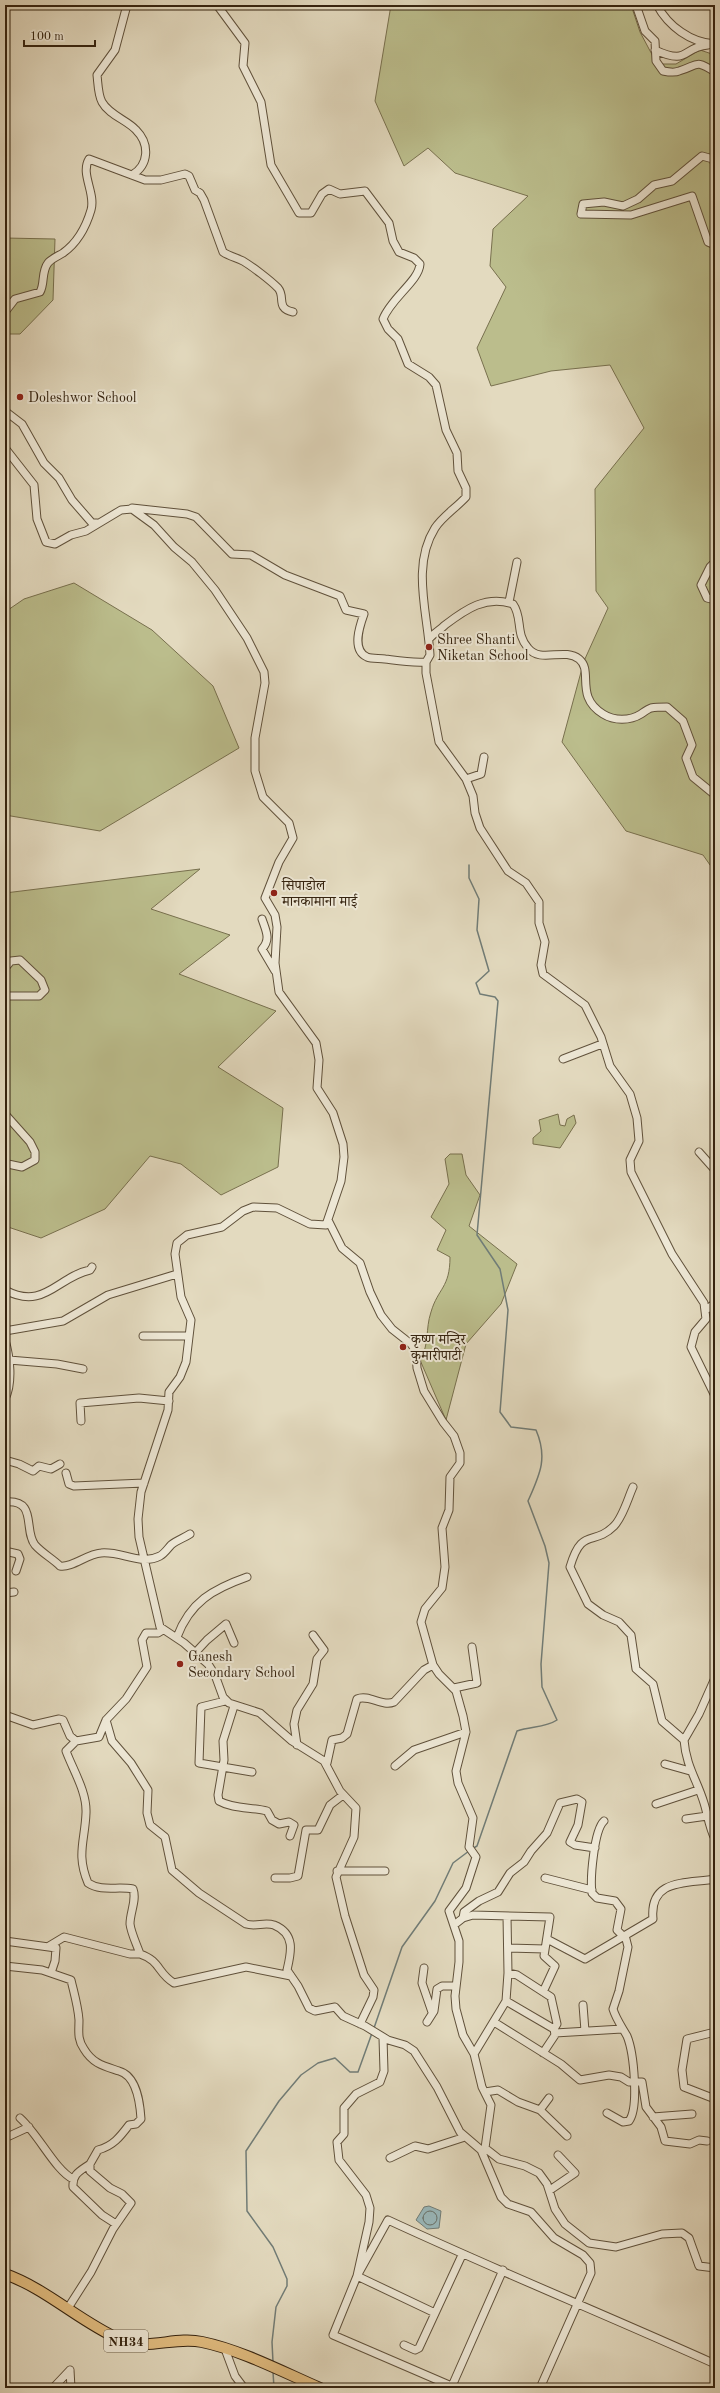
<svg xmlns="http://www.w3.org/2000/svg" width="720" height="2393" font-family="'Old Standard TT','Noto Serif Devanagari',serif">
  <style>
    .green { fill: #bbbd8c; stroke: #78704e }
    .water { fill: #99b8bb; stroke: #717c76 }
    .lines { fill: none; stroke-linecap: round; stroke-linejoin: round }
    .shore { stroke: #676e65; stroke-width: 1 }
    .stream { stroke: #717c76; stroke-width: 1.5 }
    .minor-casing { stroke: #60513b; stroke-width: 9 }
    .highway-casing { stroke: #35230f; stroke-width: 12 }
    .minor { stroke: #ede7d5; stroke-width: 7 }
    .highway { stroke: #e2bd80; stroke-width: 10 }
    .poi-dot { fill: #8f2418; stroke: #ede7d5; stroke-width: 1.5 }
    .labels { text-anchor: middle; stroke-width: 4; stroke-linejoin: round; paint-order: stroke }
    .shield { fill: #ede7d5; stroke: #6c5e4a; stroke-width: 1 }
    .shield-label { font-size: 13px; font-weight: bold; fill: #35230f }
    .poi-label { font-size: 14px; fill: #35230f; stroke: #ede7d5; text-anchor: start }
  </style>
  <rect width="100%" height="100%" fill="#e3dabf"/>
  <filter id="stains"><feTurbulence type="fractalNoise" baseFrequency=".005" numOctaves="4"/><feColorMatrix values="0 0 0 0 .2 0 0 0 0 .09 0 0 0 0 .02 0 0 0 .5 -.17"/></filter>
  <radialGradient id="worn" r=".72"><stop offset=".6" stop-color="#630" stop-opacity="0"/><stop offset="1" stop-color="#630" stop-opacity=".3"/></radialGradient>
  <path class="green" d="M 391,5 L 631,5 L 640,32 L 657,64 L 676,64 L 700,50 L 715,55 L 715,872 L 703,855 L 626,831 L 562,742 L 584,661 L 608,608 L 596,591 L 595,489 L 644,428 L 610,365 L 551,371 L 491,386 L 477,348 L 506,287 L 490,266 L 493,229 L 528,196 L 455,173 L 428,148 L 404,166 L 375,101 Z
    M 5,238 L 55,239 L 53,300 L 20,334 L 5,334 Z
    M 74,583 L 152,630 L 213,686 L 239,748 L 100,831 L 5,815 L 5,612 L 24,599 Z
    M 200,869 L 151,909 L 230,935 L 179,974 L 276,1011 L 218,1067 L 283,1108 L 278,1167 L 221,1195 L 181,1164 L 150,1156 L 105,1209 L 41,1238 L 5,1226 L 5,893 Z
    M 558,1114 L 560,1125 L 565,1126 L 567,1119 L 574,1115 L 576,1123 L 560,1148 L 533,1144 L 533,1138 L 541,1131 L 539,1120 Z
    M 450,1154 L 462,1154 L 466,1175 L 480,1195 L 469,1226 L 517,1264 L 501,1304 L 466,1344 L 446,1420 L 420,1360 C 430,1343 425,1330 431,1312 C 438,1288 450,1288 450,1257 L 437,1250 L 446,1230 L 431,1217 L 449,1184 L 445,1159 Z"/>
  <path class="water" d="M 429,2206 L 441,2211 L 439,2228 L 427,2229 L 416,2220 L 424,2207 Z"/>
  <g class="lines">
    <path class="shore" d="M423 2218a7 7 0 1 1 14 0a7 7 0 1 1-14 0Z"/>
    <path class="stream" d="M 469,865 L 469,878 L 479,899 L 477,930 L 489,971 L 476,983 L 480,994 L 495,997 L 498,1001 L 477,1235 L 500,1269 L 508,1310 L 500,1412 L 511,1427 L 536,1430 C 548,1458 540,1474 528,1501 L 545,1546 L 549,1563 L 541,1664 L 542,1687 L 557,1720 C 545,1728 531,1726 517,1731 L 477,1846 L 472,1849
      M 374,2028 L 402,1947 L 435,1901 L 453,1863 L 469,1851
      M 273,2362 L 272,2342 L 276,2307 L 287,2286 L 287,2279 L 273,2247 L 247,2211 L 246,2151 L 279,2101 L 301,2075 L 318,2063 L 335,2058 L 350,2072 L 358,2072 L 372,2033
      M 273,2372 L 274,2388"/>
    <g class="minor-casing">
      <path id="minor" d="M 127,5 L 115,50 L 97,75 C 98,83 98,95 102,102 C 109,115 127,120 136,130 C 150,144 149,165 132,175
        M 217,5 L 245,43 L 243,66 L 261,102 L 271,165 L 299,213 L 311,213 L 322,194 L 329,189 L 340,194 L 365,191 L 389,223 L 393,241 L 399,252 L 414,258 L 420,264 C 419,281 391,298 383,319 L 388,329 L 398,339 L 408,364 L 429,377 L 436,385 L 446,430 L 457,453 L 458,471 L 466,488 L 466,497 C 457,507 442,517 435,528 C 411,566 428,614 430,655 L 426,662 L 426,673 L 439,742 L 466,779 L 473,796 L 475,813 L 480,828 L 508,871 L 526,883 L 539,902 L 539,923 L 545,942 L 541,965 L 543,974 L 585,1005 L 601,1037 L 610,1066 L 630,1094 L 637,1118 L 639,1141 L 630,1160 L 631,1172 L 672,1254 L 704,1303 L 706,1319 L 695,1332 L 691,1347 L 715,1396
        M 636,5 L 645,31 L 655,41 L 656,61 L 663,71 C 668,72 675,73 679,71 C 699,65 694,59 715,72
        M 657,5 C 668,26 691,43 715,44
        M 655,50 C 690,66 681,47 708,45
        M 715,165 L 713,159 L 702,156 L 672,181 L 654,185 L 638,199 L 623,206 L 604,202 L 583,204 L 581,214 L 631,215 L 692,196 L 708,242 L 715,245
        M 5,312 L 15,299 L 40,292 C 45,284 41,272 48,263 C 51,259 58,256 63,253 C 77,243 86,227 91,210 C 96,193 80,174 89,159 L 145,180 L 161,180 L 185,174 L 189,176 L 195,190 L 200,193 L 204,200 L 223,252 C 229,256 237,258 243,261 C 253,267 270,280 278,288 C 286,297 275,308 293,312
        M 5,411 L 22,424 L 44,463 L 59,478 L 72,500 L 92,523 L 97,523
        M 715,438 L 715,442
        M 5,448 L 34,485 L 37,519 L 46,542 L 55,544 L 71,535 L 86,531 L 121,510 L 132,509 L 154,525 L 174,547 L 192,562 L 215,590 L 247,638 L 264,672 L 265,683 L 255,738 L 255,771 L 263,797 L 289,823 L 293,838 L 279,862 L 265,898 L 275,915 L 277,927 L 275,963 L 279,992 L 316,1043 L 319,1060 L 317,1088 L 333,1113 L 343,1144 L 344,1157 L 341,1181 L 326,1225 L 310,1224 L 277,1208 L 253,1207 L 243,1211 L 222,1227 L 187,1235 L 177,1243 L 175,1254 L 181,1297 L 191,1320 L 186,1362 L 180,1377 L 169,1392 L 168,1410 L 141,1492 L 138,1519 L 139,1537 L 160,1627 L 184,1643 L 208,1664 L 215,1675 L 223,1697 L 229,1703 L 260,1713 L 292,1741 L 324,1761 L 340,1791 L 356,1808 L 354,1837 L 336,1877 L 345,1916 L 364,1975 L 374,1990 L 373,1997 L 360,2024
        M 132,508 L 187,514 L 196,517 L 232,554 L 251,555 L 285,575 L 340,596 L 346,610 L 364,614 C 360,625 351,650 367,657 C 372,659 380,658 385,659 C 400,661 411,663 426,662
        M 715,562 L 710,567 L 701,585 L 707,598 L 715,600
        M 509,602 L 517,562
        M 429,639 C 433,634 440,630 445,625 C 466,609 486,595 513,604 C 523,618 515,633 528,648 C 541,664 564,647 579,659 C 594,671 574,696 603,714 C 614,721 630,721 641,714 C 644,712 648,709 651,708 C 656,707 662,707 667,707 L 683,721 L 692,745 L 686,758 L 693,777 L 715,795
        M 466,779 L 481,774 L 484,757
        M 262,919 C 266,931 271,939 262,949 L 275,971
        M 5,968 L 11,961 L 20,960 L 41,980 L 45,990 L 39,996 L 5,996
        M 563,1059 L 602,1044
        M 5,1114 L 30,1142 L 35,1152 L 35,1160 L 22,1167 L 8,1164 L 5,1161
        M 699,1152 L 715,1170
        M 329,1222 L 342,1248 L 360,1263 L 370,1292 L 381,1315 L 392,1329 L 411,1344 L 416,1351 L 417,1368 L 424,1391 L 443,1422 L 454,1436 L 460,1453 L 460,1463 L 450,1477 L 449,1510 L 442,1528 L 445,1567 L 442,1588 L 425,1609 L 421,1622 L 433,1665 L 439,1674 L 456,1691 L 463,1716 L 466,1732 L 456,1771 L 458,1783 L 473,1818 L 469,1847 L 476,1857 L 466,1888 L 449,1911 L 459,1941 L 459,1962 L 455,1996 L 456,2009 L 463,2035 L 474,2054 L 482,2087 L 491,2105 L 485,2148
        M 5,1290 C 44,1311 57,1277 90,1270 L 92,1267
        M 706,1310 L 715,1303
        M 5,1331 L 63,1321 L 108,1295 L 177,1274
        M 143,1336 L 188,1336
        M 5,1340 C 10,1357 13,1383 5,1399
        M 9,1360 L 57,1364 L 83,1369
        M 81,1421 L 80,1403 L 139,1398 L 169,1401
        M 5,1460 L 19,1464 L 33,1471 L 39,1466 L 51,1469 L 60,1464
        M 66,1473 L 69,1484 L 74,1486 L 144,1483
        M 633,1487 C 628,1498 623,1517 614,1526 C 593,1547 582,1526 570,1567 L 588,1604 L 603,1615 L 619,1622 L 631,1635 L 636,1669 L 653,1684 L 662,1721 L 684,1740
        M 5,1502 C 38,1499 23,1530 35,1545 C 42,1553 53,1559 60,1566 C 72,1568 87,1554 101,1553 C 122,1551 140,1566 160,1556 C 165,1553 168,1548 171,1545 C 177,1540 184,1538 190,1534
        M 5,1554 L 9,1552 L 18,1554 L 20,1559 L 16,1571
        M 5,1593 L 14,1592
        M 163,1630 L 158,1633 L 146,1633 L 142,1640 L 147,1667 L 126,1699 L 106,1720 L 112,1741 L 131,1763 L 148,1790 L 147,1813 L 150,1825 L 165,1837 L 172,1870 L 199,1893 L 246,1924 C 256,1927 264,1922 274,1925 C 296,1934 291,1953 287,1970 L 298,1986 L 309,2008 L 315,2011 L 335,2007 L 343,2016 L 365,2026 L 388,2040 L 405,2045 L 414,2051 L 437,2087 L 460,2132 L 481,2150 L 501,2197 L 508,2204 L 531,2212 L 554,2238 L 583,2255 L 590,2263 L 591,2273 L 540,2388
        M 177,1637 C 190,1602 213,1589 247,1577
        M 195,1653 L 207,1640 L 226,1624 L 234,1643
        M 715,1678 L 699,1714 L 684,1740 C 686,1766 697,1780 704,1803 C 708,1816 709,1827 715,1839
        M 454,1688 L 477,1683 L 472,1647
        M 225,1701 L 201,1707 L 199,1763 L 252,1772
        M 234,1706 L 223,1741 L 224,1760 L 218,1795 L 219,1801 C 233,1809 251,1807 267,1811 L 272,1820 L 279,1824 L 289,1822 L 294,1825 L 290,1836
        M 5,1715 L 33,1725 L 59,1719 L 63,1720 L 70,1736 L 76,1741
        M 106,1720 L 99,1737 L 76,1741 L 66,1751 C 73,1770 87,1792 86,1813 C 85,1841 76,1854 88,1883 C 102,1892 117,1886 133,1889 C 137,1900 130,1912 130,1924 C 131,1933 137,1945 140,1954 C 161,1961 157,1973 174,1983 L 246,1967 L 291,1976
        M 297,1745 L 294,1724 L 297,1710 L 313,1684 L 317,1659 L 324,1650 L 313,1635
        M 327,1763 L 332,1740 L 342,1738 L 347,1734 L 357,1699 C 369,1694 382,1707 394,1702 L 424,1670 L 433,1665
        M 665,1764 L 690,1771
        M 395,1766 L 414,1750 L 466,1732
        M 656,1804 L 698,1790
        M 686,1819 L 707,1816
        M 604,1821 C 594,1830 590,1879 592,1893 L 597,1898 L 615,1901 L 621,1909 L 617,1930 L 626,1939 L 628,1947 L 619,1991 L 613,2009 C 616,2019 622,2027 627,2036 C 634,2053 639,2108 629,2121 L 623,2122 L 607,2113
        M 337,1871 L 385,1871
        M 275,1878 L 290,1878 L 298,1876 L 306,1830 L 318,1830 L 330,1805 L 343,1795
        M 545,1878 L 592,1890
        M 463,1918 L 464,1912 L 479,1901 L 498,1892 L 510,1873 L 524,1862 L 531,1851 L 547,1833 L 560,1803 L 577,1799 L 582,1802 L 578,1825 L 570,1842 L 575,1845 L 595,1848
        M 454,1925 L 463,1918 L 473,1915 L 550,1917 L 544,1956 L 555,1966 L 543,1992
        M 547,1939 L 585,1959 L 653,1919 C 649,1878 687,1884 715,1879
        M 5,1941 L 56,1948 L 55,1961 L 51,1973
        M 49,1946 L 64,1937 L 130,1954 L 140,1954
        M 508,1948 L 545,1949
        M 5,1966 L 42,1970 L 71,1980 C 74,1993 78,2006 79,2020 C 79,2031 77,2039 84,2049 C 93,2064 104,2066 119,2071 C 137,2076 140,2103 141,2119 L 136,2124 L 129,2125 C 120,2137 113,2146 98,2150 L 90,2164 L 90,2171 L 110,2188 L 122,2194 L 131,2203 L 113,2229 L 91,2272 L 68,2308
        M 424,1968 L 422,1983 L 432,2012
        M 508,1973 L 517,1975 L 551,1997 L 557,2024 L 554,2029
        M 506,2001 L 554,2029 L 555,2035 L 543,2053
        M 583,2005 L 585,2031
        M 427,2022 L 434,2011 L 437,1989 L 442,1986 L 456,1986
        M 494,2022 L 561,2064 L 580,2080 L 609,2075 L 621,2077 L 629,2082 L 642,2082 L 646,2107 L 661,2127 L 665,2141 L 690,2144 L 699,2140 L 707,2141
        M 715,2032 L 687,2039 L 682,2070 L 684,2087 L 715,2099
        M 555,2033 L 622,2029
        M 383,2038 L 384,2071 L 380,2082 L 356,2094 L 344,2108 L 344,2134 L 337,2142 L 339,2160 L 366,2195 L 370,2208 L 369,2222 L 357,2276 L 435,2313
        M 474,2054 L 506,2001 L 508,1973 L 507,1916
        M 485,2092 L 498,2090 L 518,2102 L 540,2110 L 567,2136
        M 540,2110 L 549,2098
        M 653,2117 L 692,2114
        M 20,2118 C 39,2135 55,2170 73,2179
        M 5,2138 L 29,2127
        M 485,2148 L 499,2159 L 525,2166 L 539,2173 L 547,2184 L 555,2209 L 565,2224 L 589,2243 L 616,2247 L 662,2234 L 682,2233 L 689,2238 L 699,2266 L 715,2268
        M 390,2158 L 415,2146 L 428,2149 L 465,2137
        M 90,2164 C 80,2171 72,2174 73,2187 L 102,2215 L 116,2224
        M 550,2190 L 575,2173 L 558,2155
        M 404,2345 L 415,2350 L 419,2348 L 462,2255
        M 225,2349 L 235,2376 L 244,2388
        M 70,2370 L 71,2388
        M 452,2386 L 503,2270
        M 53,2388 L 70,2370
        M 456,2388 L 333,2335 L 357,2276 L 388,2220 C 496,2270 606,2315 715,2364"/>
    </g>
    <g class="highway-casing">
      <path id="highway" d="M 5,2274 C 47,2289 80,2322 121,2340 C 147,2351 175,2336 202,2342 C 241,2350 283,2372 320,2388"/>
    </g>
    <use href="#minor" class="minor"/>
    <use href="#highway" class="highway"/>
  </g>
  <g class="poi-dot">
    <circle cx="20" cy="397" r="4"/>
    <circle cx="429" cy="647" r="4"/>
    <circle cx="274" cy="893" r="4"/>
    <circle cx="403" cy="1347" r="4"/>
    <circle cx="180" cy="1664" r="4"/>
  </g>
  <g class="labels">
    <rect class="shield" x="104" y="2330" width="44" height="22" rx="3"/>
    <g class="shield-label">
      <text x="126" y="2346">NH34</text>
    </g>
    <g class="poi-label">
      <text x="28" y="402">Doleshwor School</text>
      <text x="437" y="644">Shree Shanti<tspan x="437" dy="16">Niketan School</tspan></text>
      <text x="282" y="890">सिपाडोल<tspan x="282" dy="16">मानकामाना माई</tspan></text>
      <text x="411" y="1344">कृष्ण मन्दिर<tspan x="411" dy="16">कुमारीपाटी</tspan></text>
      <text x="188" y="1661">Ganesh<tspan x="188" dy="16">Secondary School</tspan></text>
    </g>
  </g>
  <rect width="720" height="2393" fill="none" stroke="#e3dabf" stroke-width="20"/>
  <rect x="6" y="6" width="708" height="2381" fill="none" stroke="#35230f" stroke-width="2"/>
  <rect x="10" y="10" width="700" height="2373" fill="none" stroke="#35230f"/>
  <path d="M24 40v6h71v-6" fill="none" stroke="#35230f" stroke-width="2"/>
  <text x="30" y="40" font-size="12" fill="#35230f" stroke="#ede7d5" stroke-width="3" paint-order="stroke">100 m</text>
  <rect width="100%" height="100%" filter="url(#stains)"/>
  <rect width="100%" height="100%" fill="url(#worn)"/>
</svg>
